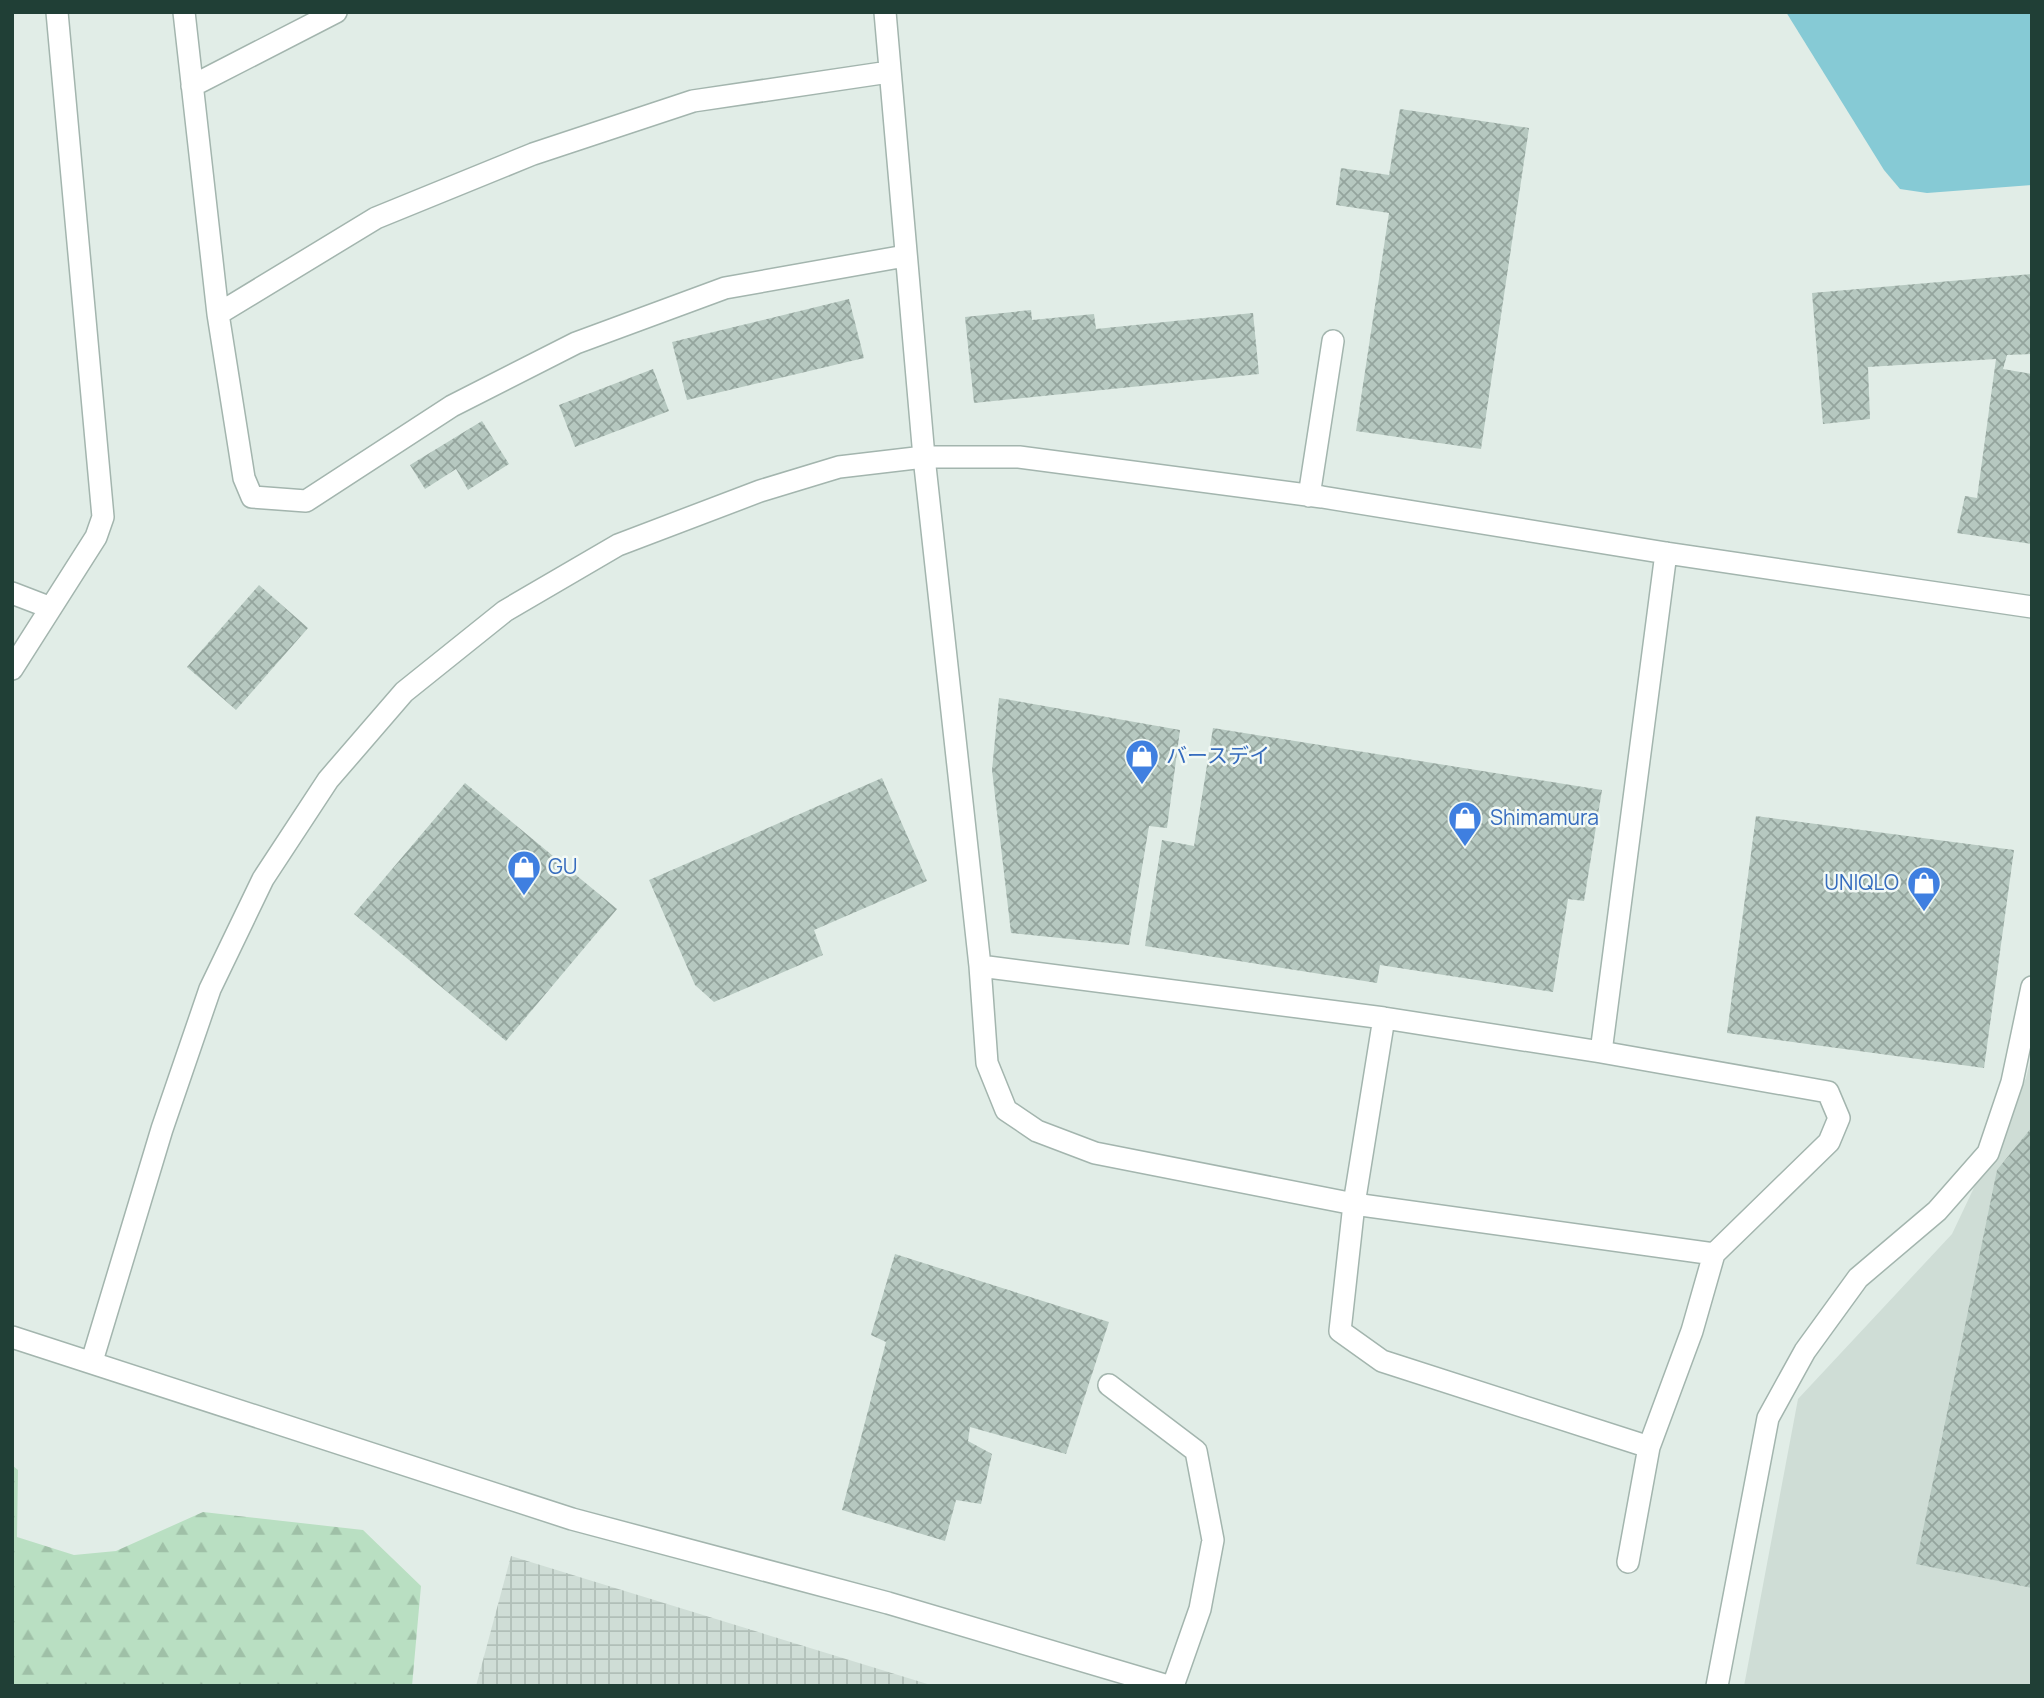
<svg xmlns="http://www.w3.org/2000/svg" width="2044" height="1698" font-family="Manrope,'Noto Sans JP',sans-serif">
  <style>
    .built { fill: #cfddd6 }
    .industrial { fill: url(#industrial-grid) }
    .forest { fill: url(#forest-firs) }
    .water { fill: #86cad5 }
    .building { fill: url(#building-cross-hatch) }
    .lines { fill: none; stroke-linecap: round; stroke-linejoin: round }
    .minor-casing { stroke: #a3b5ae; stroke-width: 24 }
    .minor { stroke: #fff; stroke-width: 21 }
    .labels { text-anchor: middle; stroke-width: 5; stroke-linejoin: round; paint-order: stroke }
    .shop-label { font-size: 21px; fill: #366cbe; stroke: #f2f9f5; text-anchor: start }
  </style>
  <defs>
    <pattern id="industrial-grid" width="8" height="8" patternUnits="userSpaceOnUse" patternTransform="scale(1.75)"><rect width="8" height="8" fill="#cfddd6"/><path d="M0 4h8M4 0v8" fill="none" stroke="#b1bfb8"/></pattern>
    <pattern id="forest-firs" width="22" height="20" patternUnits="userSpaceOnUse" patternTransform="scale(1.75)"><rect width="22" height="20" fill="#b9dfc2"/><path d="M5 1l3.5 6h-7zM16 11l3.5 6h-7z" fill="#9fc0a7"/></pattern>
    <pattern id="building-cross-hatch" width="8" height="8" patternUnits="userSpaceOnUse" patternTransform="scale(1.75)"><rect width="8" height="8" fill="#b6c8c0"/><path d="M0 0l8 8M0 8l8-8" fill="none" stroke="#94a49d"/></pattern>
  </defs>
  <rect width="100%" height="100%" fill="#e1ede7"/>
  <path class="built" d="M 2032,1054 L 2032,1686 L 1744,1686 L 1798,1399 L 1952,1234 L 2026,1078 Z"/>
  <path class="industrial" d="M 511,1556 L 934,1686 L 476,1686 Z"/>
  <path class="forest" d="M 12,1465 L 18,1470 L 17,1537 L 74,1555 L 116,1551 L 203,1512 L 363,1530 L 421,1586 L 412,1686 L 12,1686 Z"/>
  <path class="water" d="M 1786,12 L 2032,12 L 2032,185 L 1927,193 L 1900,189 L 1884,170 Z"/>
  <path class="building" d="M 1400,109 L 1529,128 L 1481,449 L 1356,431 L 1389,213 L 1336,205 L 1341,168 L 1389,175 Z
    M 2032,274 L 2032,354 L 2007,355 L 2003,369 L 2032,374 L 2032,544 L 1957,533 L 1965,496 L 1977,498 L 1996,359 L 1868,367 L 1870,419 L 1823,424 L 1812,293 Z
    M 849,299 L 864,358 L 687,400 L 672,342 Z
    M 1031,310 L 1032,320 L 1094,314 L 1096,329 L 1253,313 L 1259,374 L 974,403 L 965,317 Z
    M 653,369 L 669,411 L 575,447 L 559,405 Z
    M 482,421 L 509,464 L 468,490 L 456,469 L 425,489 L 410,465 Z
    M 259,585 L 308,628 L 236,710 L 187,667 Z
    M 999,698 L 1180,730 L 1167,828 L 1149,826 L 1129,945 L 1011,933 L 992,770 Z
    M 1213,728 L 1602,790 L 1584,901 L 1568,899 L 1553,992 L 1380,965 L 1377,983 L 1145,946 L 1162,840 L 1194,846 Z
    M 882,778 L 927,881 L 814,930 L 823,955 L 714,1002 L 695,985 L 649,880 Z
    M 465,783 L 617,909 L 506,1041 L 354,914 Z
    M 1756,816 L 2014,850 L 1984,1068 L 1727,1033 Z
    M 2032,1127 L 2032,1588 L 1916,1564 L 1997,1170 Z
    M 895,1254 L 1109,1322 L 1066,1454 L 970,1427 L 968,1441 L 992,1454 L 981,1504 L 956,1500 L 945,1541 L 842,1510 L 886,1342 L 871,1335 Z"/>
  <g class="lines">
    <g class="minor-casing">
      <path id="minor" d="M 184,12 L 218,314 L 244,478 L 252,497 L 306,501 L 452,406 L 576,343 L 725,288 L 905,256
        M 885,12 L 924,457 L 980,966 L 987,1063 L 1006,1110 L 1037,1131 L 1095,1153 L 1354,1204 L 1714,1254
        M 192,86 L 336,12
        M 218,314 L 376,218 L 533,154 L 693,101 L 889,72
        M 1309,496 L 1333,341
        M 12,593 L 51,608
        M 12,669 L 96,537 L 103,517 L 57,12
        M 980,966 L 1384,1018 L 1601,1052
        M 1384,1018 L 1354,1204 L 1340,1331 L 1382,1361 L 1649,1447
        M 12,1337 L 572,1519 L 888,1603 L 1168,1686
        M 92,1361 L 162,1129 L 210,989 L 263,879 L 328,780 L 404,692 L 505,611 L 618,545 L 760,491 L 839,467 L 924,457 L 1019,457 L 1322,497 L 1666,553 L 2032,607
        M 1109,1385 L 1196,1451 L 1213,1540 L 1200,1609 L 1173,1686
        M 1628,1562 L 1649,1447 L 1692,1331 L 1714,1254 L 1829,1142 L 1839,1118 L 1828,1092 L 1601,1052 L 1666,553
        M 1717,1686 L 1768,1418 L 1805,1351 L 1858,1278 L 1937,1211 L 1988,1153 L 2012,1082 L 2032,987"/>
    </g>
    <use href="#minor" class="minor"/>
  </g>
  <defs>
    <g id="shop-pin" transform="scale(1.75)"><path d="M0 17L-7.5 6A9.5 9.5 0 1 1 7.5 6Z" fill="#3f7fe0" stroke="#f2f9f5"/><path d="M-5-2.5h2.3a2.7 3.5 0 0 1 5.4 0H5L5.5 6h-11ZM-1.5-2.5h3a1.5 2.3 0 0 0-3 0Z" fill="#fff"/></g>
  </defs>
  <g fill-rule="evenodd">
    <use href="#shop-pin" x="1142" y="756"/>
    <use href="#shop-pin" x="1465" y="818"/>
    <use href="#shop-pin" x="524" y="867"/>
    <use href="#shop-pin" x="1924" y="883"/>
  </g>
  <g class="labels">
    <g class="shop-label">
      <text x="1166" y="763">バースデイ</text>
      <text x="1490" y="825">Shimamura</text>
      <text x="548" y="874">GU</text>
      <text x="1899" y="890" text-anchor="end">UNIQLO</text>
    </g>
  </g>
  <rect width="2044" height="1698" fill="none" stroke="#203f36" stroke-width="28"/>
</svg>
